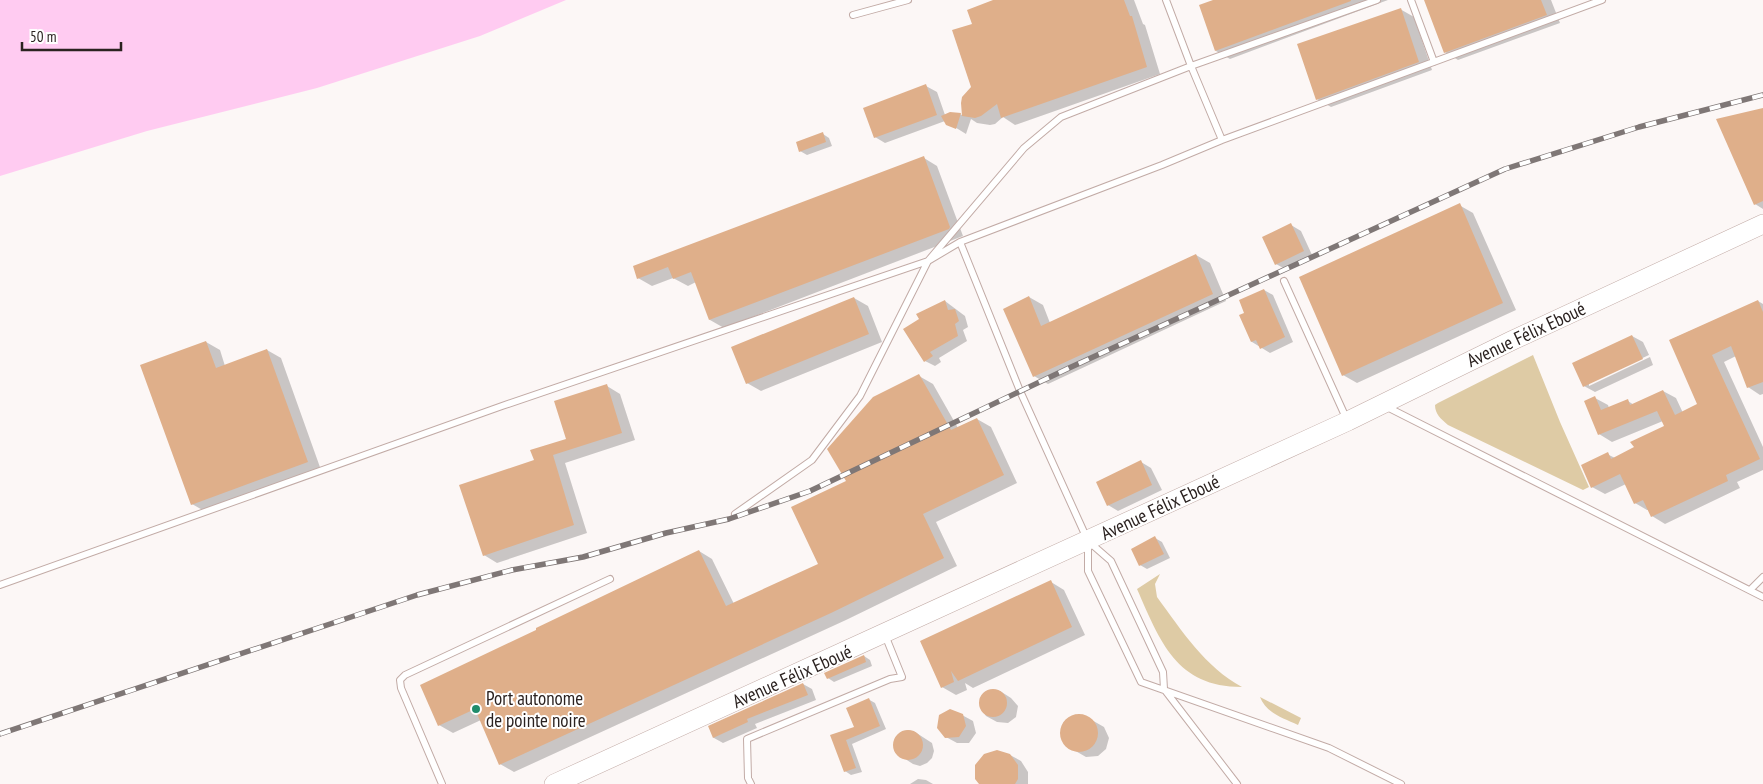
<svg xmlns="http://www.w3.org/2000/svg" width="1763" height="784" font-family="'PT Sans Narrow',sans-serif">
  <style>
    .green { fill: #decba5 }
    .water { fill: #ffcbf1 }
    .shadow { fill: #0003 }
    .building { fill: #dfaf8a }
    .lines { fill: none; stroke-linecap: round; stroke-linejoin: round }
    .lane-casing { stroke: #c2aba6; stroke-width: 8 }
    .secondary-casing { stroke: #c2aba6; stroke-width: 20 }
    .lane { stroke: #fff; stroke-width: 6 }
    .secondary { stroke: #fff; stroke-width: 19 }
    .rail-casing { stroke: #7f7776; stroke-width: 5.5 }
    .rail { stroke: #fff; stroke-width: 4; stroke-dasharray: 11; stroke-linecap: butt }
    .poi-dot { fill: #208c6b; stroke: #fff; stroke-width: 2 }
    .labels { text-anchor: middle; stroke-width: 4; stroke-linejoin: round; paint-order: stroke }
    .street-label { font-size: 19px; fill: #2b2220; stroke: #fff }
    .poi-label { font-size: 19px; fill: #2b2220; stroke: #fff; text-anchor: start }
  </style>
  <rect width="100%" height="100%" fill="#fcf7f6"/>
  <path class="green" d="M 1533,355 L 1560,422 L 1589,487 L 1583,490 L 1448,425 C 1441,419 1435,414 1435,405 L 1438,403 Z
    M 1160,574 L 1155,584 L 1157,597 C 1182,631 1205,667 1242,687 C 1176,687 1160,641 1137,589 Z
    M 1260,697 L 1301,718 L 1298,725 C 1283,718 1266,713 1260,697 Z"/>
  <path class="water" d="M 0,0 L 566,0 L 480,36 L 317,88 L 147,131 L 0,176 Z"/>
  <path class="shadow" d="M 997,0 L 1134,0 L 1143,24 L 1145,25 L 1160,74 L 1015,125 L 1003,117 L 995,124 L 990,125 L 977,123 L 971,119 L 966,134 L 945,121 L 885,143 L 875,137 L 926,86 L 937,92 L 945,115 L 960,114 L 964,116 L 972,87 L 973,25 Z
    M 1217,0 L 1388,0 L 1230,59 L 1216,51 Z
    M 1429,0 L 1551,0 L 1560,23 L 1458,60 L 1445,52 Z
    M 1400,9 L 1414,17 L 1432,70 L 1331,107 L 1317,99 Z
    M 1763,109 L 1763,209 L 1755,204 Z
    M 823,134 L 829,138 L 832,146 L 807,155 L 800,151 Z
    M 924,158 L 937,166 L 963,236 L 724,328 L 710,320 L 696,282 L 688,286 L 673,278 L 652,286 L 638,278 Z
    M 1459,205 L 1473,213 L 1516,310 L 1357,383 L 1343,375 Z
    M 1291,225 L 1301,231 L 1313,257 L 1287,270 L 1276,264 Z
    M 1196,255 L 1210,263 L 1226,301 L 1048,384 L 1034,376 L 1029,297 L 1043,305 L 1050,323 Z
    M 1264,290 L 1273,295 L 1293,342 L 1270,353 L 1252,342 L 1241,316 L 1246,314 Z
    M 854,298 L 868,306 L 882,342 L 761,391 L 747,383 Z
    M 945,301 L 965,316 L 968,327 L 963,330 L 967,341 L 939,358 L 941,362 L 935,366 L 925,361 Z
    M 1758,301 L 1763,304 L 1763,394 L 1760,395 L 1748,387 L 1736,356 L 1724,362 L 1763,447 L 1763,470 L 1737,482 L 1740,488 L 1665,524 L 1652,516 L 1649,510 L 1647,510 L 1635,503 L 1626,484 L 1605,494 L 1592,487 L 1607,454 L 1615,458 L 1635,448 L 1665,426 L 1663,421 L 1612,442 L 1599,434 L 1595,398 L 1608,405 L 1609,408 L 1628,401 L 1634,405 L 1663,391 L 1676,398 L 1683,413 L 1698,405 L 1670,340 Z
    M 1632,336 L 1643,342 L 1650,357 L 1649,355 L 1589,383 L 1589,386 L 1650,357 L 1653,365 L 1595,392 L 1584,386 Z
    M 206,342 L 220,350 L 225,366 L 267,350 L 281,358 L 321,470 L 206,512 L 192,504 Z
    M 919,376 L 933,384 L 958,428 L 977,419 L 991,427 L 1017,483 L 936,522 L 957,566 L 846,620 L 514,772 L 500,764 L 481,720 L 453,733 L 439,725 L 538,630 L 699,551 L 712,559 L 734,604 L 819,565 L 848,481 Z
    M 607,386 L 620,394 L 635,440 L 565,463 L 587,533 L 497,563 L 484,555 L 535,461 L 567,440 Z
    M 1141,462 L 1151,468 L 1162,490 L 1118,511 L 1108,505 Z
    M 1155,538 L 1162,542 L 1170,558 L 1147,569 L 1140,565 L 1132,549 Z
    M 1051,582 L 1064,590 L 1085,635 L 973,688 L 965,683 L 967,690 L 956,695 L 942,687 L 921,642 Z
    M 864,656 L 870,660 L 872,666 L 834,682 L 828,678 Z
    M 803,684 L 812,689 L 816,700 L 755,724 L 757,728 L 723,743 L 714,738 L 709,727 Z
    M 989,690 L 1000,691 L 1011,698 L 1018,706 L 1016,717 L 1008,723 L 997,722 L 986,716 L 980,707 L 981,697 Z
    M 868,699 L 875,703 L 886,729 L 852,744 L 862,772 L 851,775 L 845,771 L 832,736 L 856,727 Z
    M 962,715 L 973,721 L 976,733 L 969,743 L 957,743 L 946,737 Z
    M 1083,715 L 1104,727 L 1109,738 L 1106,749 L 1098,756 L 1086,757 L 1065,745 L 1061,735 L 1063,723 L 1072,716 Z
    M 908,730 L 915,732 L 932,743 L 934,751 L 932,758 L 927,763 L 920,766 L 913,764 L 896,753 L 894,746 L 896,738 L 901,733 Z
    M 1010,755 L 1021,761 L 1028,772 L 1028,784 L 980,784 Z
    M 918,779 L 926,780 L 933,784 L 910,784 Z"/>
  <path class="building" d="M 993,0 L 1124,0 L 1130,16 L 1132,16 L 1147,67 L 1001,118 L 997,104 L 981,116 L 975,118 L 962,116 L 961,103 L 962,97 L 971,87 L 952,30 L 972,24 L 967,10 Z
    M 1213,0 L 1351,0 L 1351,1 L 1215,51 L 1199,5 Z
    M 1424,0 L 1541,0 L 1547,15 L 1444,53 Z
    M 1401,8 L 1419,62 L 1316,100 L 1297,44 Z
    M 926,84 L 937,115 L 874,138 L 863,108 Z
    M 1763,108 L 1763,201 L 1754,205 L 1716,119 Z
    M 950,112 L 961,113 L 956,129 L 946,125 L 941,116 Z
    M 823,132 L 826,142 L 799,152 L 796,142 Z
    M 924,156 L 950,227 L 949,229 L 709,320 L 691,272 L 673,279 L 668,267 L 637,279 L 633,266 Z
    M 1460,203 L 1503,303 L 1342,376 L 1299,277 Z
    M 1291,223 L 1304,251 L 1275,265 L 1262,237 Z
    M 1196,254 L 1213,294 L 1033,377 L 1003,309 L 1029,296 L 1041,326 Z
    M 1264,289 L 1285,337 L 1260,349 L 1256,340 L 1251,342 L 1239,315 L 1244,313 L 1239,300 Z
    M 854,297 L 869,334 L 746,384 L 731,347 Z
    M 945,300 L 948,310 L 955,309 L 959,321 L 955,324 L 958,336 L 930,352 L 933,356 L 924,362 L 903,329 L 919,319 L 916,314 Z
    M 1758,300 L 1763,312 L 1763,382 L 1747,388 L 1731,346 L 1712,355 L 1760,459 L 1726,475 L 1728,481 L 1651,517 L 1643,500 L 1634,504 L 1620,474 L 1591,488 L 1581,465 L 1608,452 L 1611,459 L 1634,447 L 1630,442 L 1664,426 L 1657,411 L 1598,435 L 1584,401 L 1595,396 L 1601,410 L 1628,399 L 1630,405 L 1663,390 L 1675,415 L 1697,404 L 1669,340 Z
    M 1632,335 L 1643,359 L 1583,387 L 1572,363 Z
    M 206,341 L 216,368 L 267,349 L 308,462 L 191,505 L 140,365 Z
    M 919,374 L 951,430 L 977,418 L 1004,475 L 923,514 L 944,558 L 831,613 L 499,765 L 475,709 L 438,726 L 420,685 L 536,630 L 536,628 L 699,550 L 726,606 L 818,564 L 791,507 L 846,481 L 827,449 L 873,397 Z
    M 607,384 L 622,433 L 553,455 L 574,525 L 483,556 L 459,485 L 534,460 L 530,450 L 566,439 L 554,401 Z
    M 1141,460 L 1152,485 L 1107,506 L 1096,482 Z
    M 1155,536 L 1164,554 L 1139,566 L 1131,549 Z
    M 1051,580 L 1072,627 L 958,681 L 951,671 L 954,682 L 941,688 L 920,641 Z
    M 864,655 L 866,662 L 827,679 L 824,673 Z
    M 803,683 L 808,695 L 747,719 L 748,722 L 713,738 L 708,726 Z
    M979 703a14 14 0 1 1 28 0a14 14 0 1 1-28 0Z
    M 869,698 L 880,726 L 846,740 L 856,768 L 844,772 L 830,735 L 854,727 L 846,708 Z
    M 950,709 L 963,714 L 966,726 L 959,737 L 945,738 L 937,728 L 939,715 Z
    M1060 733a19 19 0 1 1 38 0a19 19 0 1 1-38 0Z
    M893 745a15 15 0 1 1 30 0a15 15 0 1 1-30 0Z
    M 997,750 L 1010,754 L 1018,765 L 1018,779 L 1015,784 L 979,784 L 975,779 L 975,765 L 984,754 Z"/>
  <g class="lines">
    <g class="lane-casing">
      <path id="lane" d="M 1166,0 L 1191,66 L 1222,140
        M 1411,0 L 1434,62
        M 853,15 L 908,0
        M 960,242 L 1020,391 L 1088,541 L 1111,561 L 1163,672 L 1164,689 L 1237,784
        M 1284,281 L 1347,420
        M 1385,406 L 1763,597
        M 735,514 L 812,460 L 860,396 L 928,261 L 1024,148 L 1061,117 L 1191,66 L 1377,0
        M 1088,542 L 1088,571 L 1141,682 L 1329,748 L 1401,784
        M 0,585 L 502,406 L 928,261 L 960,242 L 1162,165 L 1222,140 L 1602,0
        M 1750,590 L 1763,577
        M 442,784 L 401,688 L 400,680 L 405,675 L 610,579
        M 751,784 L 748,778 L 747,739 L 890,679 L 902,677 L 885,635"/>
    </g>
    <g class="secondary-casing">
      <path id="secondary" d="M 554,784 L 1348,421 L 1511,341 L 1763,224"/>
    </g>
    <use href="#lane" class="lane"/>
    <use href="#secondary" class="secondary"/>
    <g class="rail-casing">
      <path id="rail" d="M 0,734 L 417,595 L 512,570 L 583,557 L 666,533 L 729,519 L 810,491 L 1069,368 L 1505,169 L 1639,127 L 1763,95"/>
    </g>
    <use href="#rail" class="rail"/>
  </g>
  <circle class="poi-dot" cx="476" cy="709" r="5"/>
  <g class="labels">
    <g class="street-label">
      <text transform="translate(1526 334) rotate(-25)" y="7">Avenue Félix Eboué</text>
      <text transform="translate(1160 507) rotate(-25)" y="7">Avenue Félix Eboué</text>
      <text transform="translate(792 676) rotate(-24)" y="7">Avenue Félix Eboué</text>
    </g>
    <g class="poi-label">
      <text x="486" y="705">Port autonome<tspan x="486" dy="22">de pointe noire</tspan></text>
    </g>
  </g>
  <path d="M22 42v8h99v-8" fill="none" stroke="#2b2220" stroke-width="2.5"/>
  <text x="30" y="42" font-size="15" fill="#2b2220" stroke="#ffffff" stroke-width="4" paint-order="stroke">50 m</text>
</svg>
